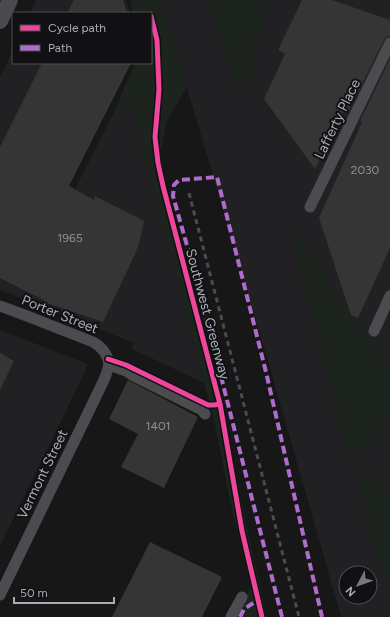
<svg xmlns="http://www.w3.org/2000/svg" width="390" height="617" font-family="Figtree,sans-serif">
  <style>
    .built { fill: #212123; fill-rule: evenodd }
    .green { fill: #1d241e }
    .building { fill: #353536 }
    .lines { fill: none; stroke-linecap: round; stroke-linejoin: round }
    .minor { stroke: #4b4c50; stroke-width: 11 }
    .secondary { stroke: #4a4a4e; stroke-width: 16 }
    .rail { stroke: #4b4c4f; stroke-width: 3; stroke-dasharray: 5 4; stroke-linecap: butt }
    .quiet { stroke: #b06ccc; stroke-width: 4; stroke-dasharray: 8 4; stroke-linecap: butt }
    .cycleway-casing { stroke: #111113; stroke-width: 8 }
    .cycleway { stroke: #ed469a; stroke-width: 5 }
    .labels { text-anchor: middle; stroke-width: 4; stroke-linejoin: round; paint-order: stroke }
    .number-label { font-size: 12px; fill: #8b8f98 }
    .street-label { font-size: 14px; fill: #a8adb8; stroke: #111113 }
  </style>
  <rect width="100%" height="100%" fill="#171717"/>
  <path class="built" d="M 36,0 L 126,0 L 130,13 L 30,13 Z
    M 161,0 L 390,0 L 390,617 L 341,617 L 266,354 ZM 346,573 L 370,573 L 370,597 L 346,597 Z
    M 13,50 L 13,63 L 131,63 L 69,186 L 75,189 L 115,110 L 131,104 L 204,383 L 132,349 L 134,343 L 0,290 L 0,78 Z
    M 0,330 L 88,364 L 82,378 L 0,546 Z"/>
  <path class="green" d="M 130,0 L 161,0 L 187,87 L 167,121 L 161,149 L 165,180 L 231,446 L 245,519 L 267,617 L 235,617 L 251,587 L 231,505 L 213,415 L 204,383 L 131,105 L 115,110 L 135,63 L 151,63 L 151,13 L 133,13 Z
    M 209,0 L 256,0 L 267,13 L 251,55 L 255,76 L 233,84 Z
    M 289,226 L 383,358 L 390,362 L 390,421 L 374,441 L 349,461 Z
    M 355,471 L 390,489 L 390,592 L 387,593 Z"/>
  <path class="building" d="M 74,0 L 123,0 L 127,13 L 67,13 Z
    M 302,0 L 332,0 L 390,20 L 390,36 L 386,37 L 384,40 L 347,114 L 343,112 L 315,169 L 264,99 L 285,54 L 278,50 Z
    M 390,59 L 390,248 L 358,318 L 351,315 L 319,218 L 362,122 L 360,121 Z
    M 42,63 L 131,63 L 69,186 L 94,200 L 95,196 L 144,221 L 139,244 L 135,254 L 103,322 L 44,302 L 44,300 L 0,278 L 0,147 Z
    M 0,353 L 14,361 L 0,390 Z
    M 128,380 L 198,417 L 164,488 L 121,467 L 138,434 L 109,419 Z
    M 150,542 L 222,577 L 202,617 L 112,617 Z"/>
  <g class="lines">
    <path class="minor" d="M 310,207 L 390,43
      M 0,306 L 27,316 L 93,342 C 102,347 108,354 109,365 L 126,371 L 132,375 L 202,410 L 205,414
      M 374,331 L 390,296
      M 0,595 L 103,382 L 106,375 L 109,365
      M 231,617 L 242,597"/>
    <path class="secondary" d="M 0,21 L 10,0"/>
    <path class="rail" d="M 189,193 L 299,617"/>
    <path class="quiet" d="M 240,617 L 244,609 L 258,600
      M 282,617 L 195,274 L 173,196 L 174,185 L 179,180 L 217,177 L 266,372 L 322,617"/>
    <g class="cycleway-casing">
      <path id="cycleway" d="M 151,16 L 157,40 L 159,90 L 155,137 L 158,163 L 163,186 L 220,404 L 242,531 L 262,617
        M 108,359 L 126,365 L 208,405 L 214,405 L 220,404"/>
    </g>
    <use href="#cycleway" class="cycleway"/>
  </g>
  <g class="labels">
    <g class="number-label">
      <text x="365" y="174">2030</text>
      <text x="70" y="242">1965</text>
      <text x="158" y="430">1401</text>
    </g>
    <g class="street-label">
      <text transform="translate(337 119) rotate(-64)" y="5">Lafferty Place</text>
      <text transform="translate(60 314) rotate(22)" y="5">Porter Street</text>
      <text transform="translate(208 314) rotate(75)" y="5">Southwest Greenway</text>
      <text transform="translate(42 474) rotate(-64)" y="5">Vermont Street</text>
    </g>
  </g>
  <rect x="12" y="12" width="140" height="52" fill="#111113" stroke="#4d4f55"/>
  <rect x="20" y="25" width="20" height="6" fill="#ed469a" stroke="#4d4f55"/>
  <text x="48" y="32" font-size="12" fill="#a8adb8">Cycle path</text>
  <rect x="20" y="45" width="20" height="6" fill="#b06ccc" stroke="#4d4f55"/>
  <text x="48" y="52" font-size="12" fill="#a8adb8">Path</text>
  <g transform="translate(358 585) rotate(229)"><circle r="19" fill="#111113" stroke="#4d4f55"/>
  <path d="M0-3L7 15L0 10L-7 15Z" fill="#757880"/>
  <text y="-6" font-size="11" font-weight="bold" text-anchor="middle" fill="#a8adb8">N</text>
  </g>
  <path d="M14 597v6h100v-6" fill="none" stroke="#a8adb8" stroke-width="2"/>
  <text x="20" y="597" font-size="12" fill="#a8adb8" stroke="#111113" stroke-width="3" paint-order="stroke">50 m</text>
</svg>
